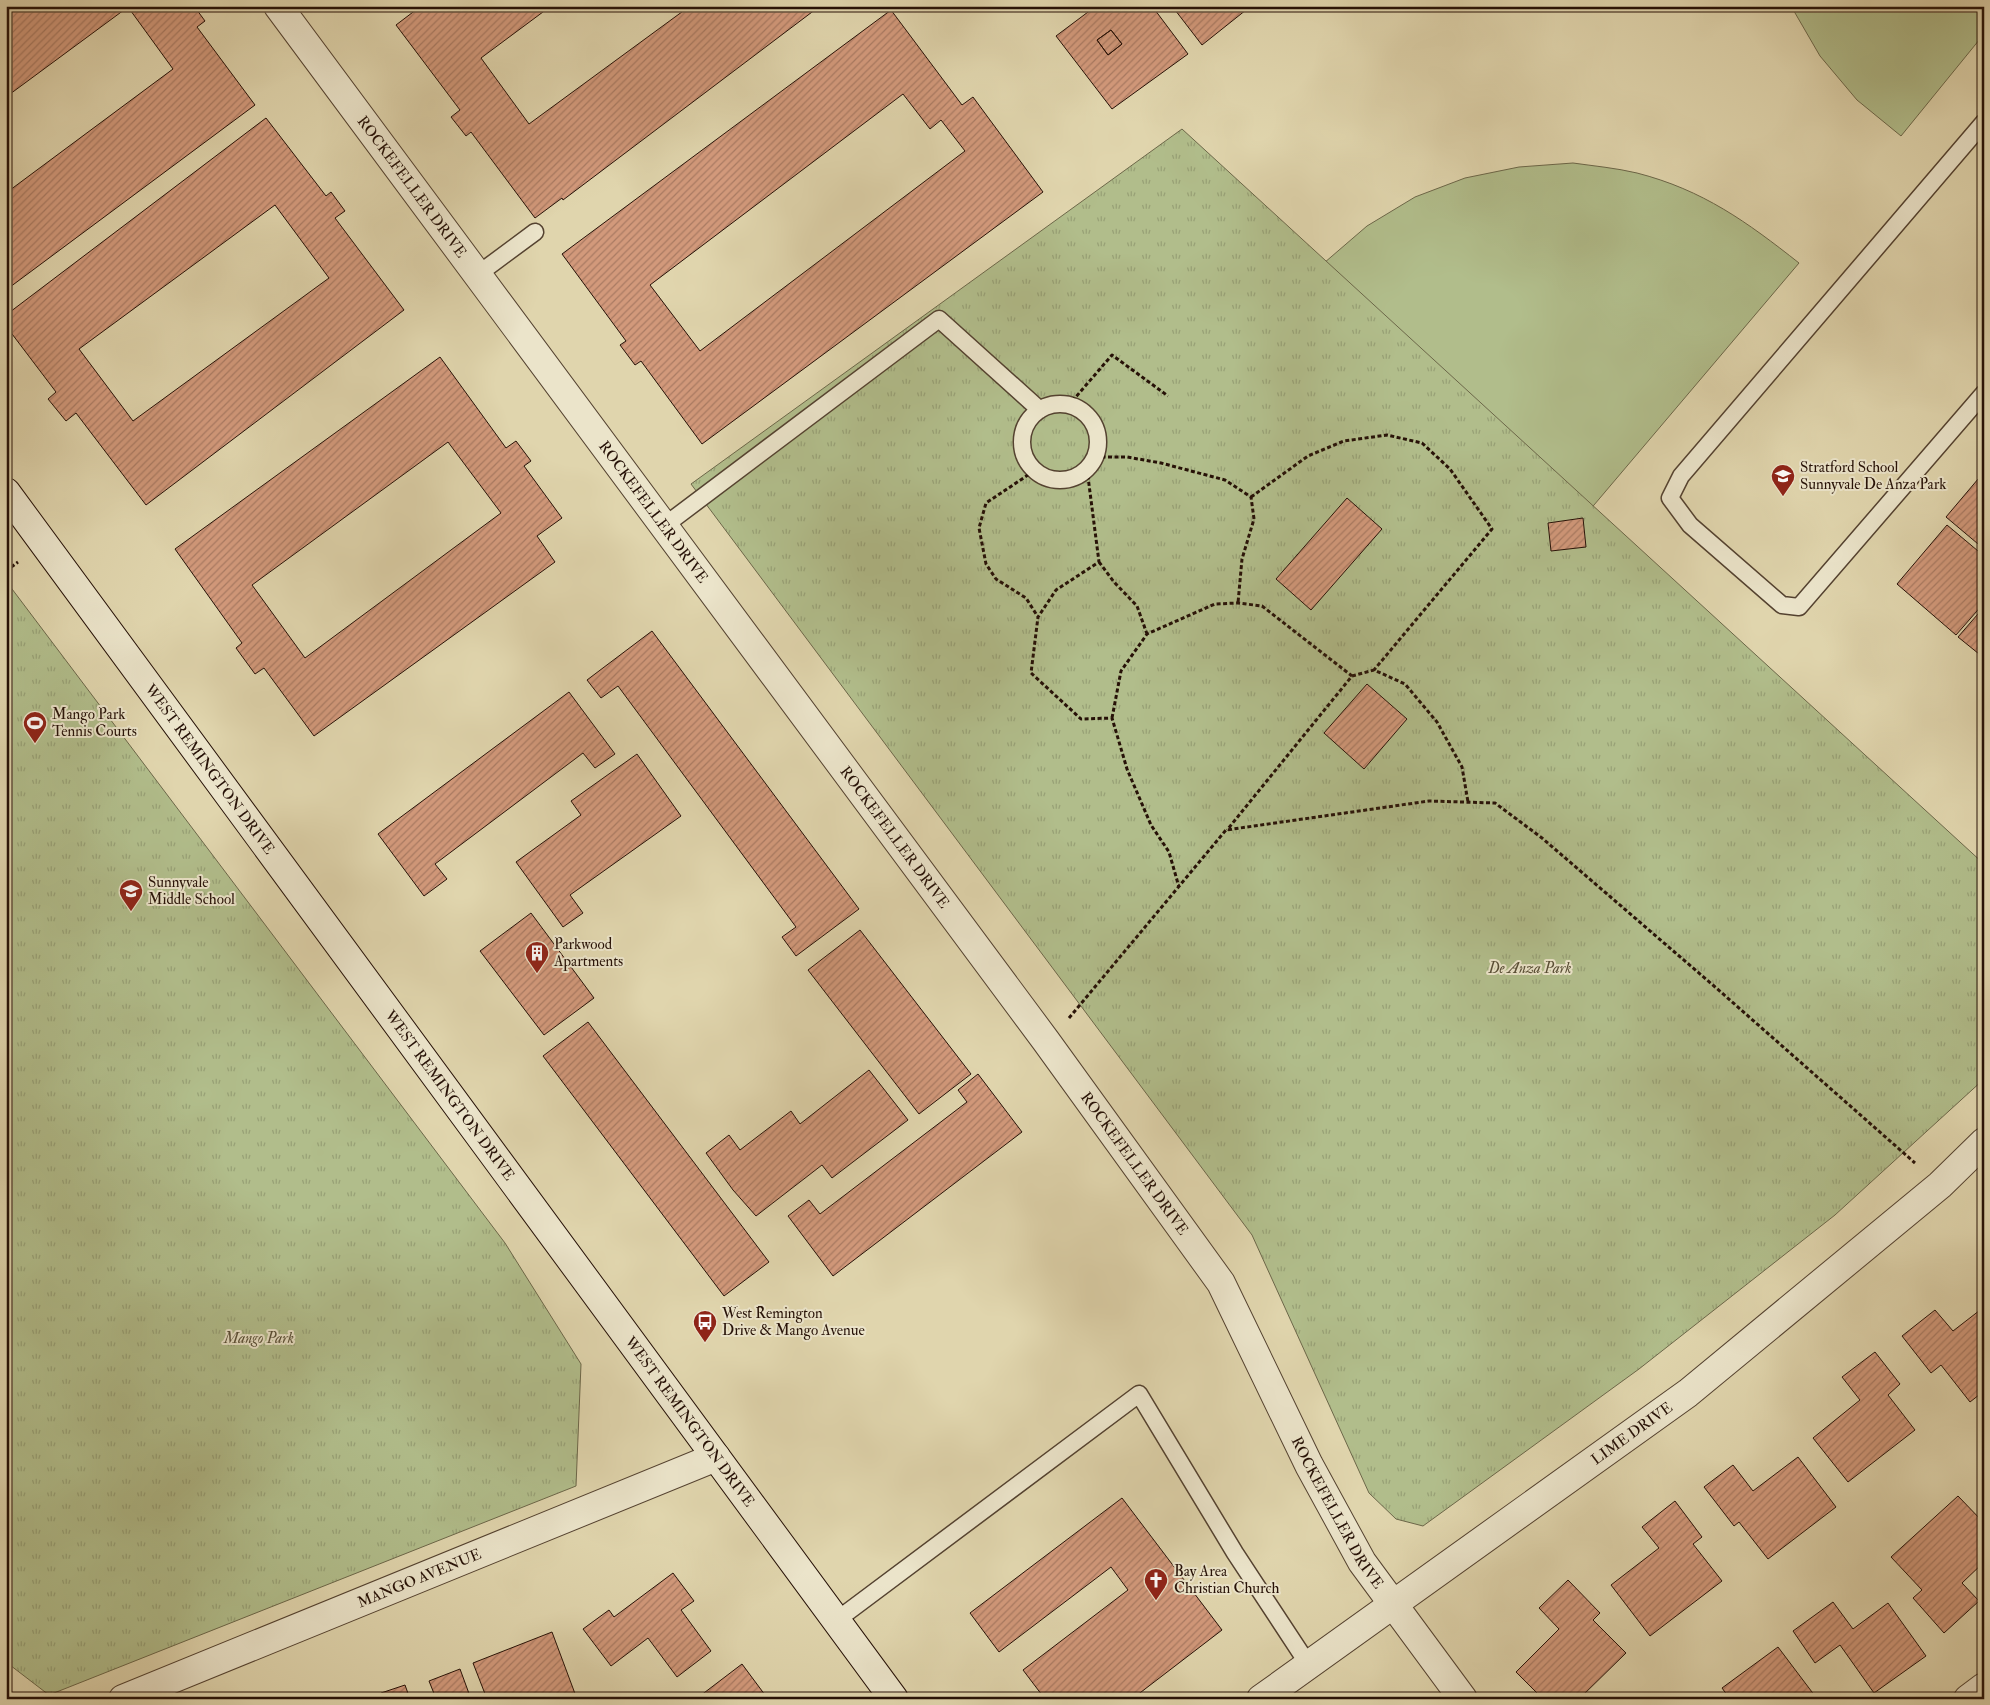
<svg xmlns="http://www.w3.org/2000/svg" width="1990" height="1705" font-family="'IM FELL Double Pica',serif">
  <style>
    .grass { fill: #b1bd8b; stroke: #6c6749 }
    .park { fill: url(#park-tufts); stroke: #6c6749 }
    .building { fill: url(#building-hatch); stroke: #261107; fill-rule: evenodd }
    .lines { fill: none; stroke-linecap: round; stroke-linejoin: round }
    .lane-casing { stroke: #544230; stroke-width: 19 }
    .street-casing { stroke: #544230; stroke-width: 30 }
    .secondary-casing { stroke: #261107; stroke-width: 30 }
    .path { stroke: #261107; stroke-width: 3; stroke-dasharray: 4 2.5; stroke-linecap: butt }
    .lane { stroke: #ebe4ca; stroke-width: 16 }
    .street { stroke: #ebe4ca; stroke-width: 28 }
    .secondary { stroke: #ebe4ca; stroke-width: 28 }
    .labels { text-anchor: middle; stroke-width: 4; stroke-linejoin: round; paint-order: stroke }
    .street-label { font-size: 15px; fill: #261107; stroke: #ebe4ca }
    .poi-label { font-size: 15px; fill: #261107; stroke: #ebe4ca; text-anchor: start }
    .park-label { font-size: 15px; font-style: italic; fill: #574d35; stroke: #ebe4ca }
  </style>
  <defs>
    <pattern id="park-tufts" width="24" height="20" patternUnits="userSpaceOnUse" patternTransform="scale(1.25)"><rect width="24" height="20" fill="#b1bd8b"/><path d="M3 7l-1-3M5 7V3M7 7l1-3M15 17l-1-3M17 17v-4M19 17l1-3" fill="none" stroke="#98a176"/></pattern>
    <pattern id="building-hatch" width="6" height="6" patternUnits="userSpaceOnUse" patternTransform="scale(1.25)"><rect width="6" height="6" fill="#d2997b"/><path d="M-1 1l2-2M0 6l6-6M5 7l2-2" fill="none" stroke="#aa7b63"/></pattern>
  </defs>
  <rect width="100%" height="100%" fill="#e0d5ad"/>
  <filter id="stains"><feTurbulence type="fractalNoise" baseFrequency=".004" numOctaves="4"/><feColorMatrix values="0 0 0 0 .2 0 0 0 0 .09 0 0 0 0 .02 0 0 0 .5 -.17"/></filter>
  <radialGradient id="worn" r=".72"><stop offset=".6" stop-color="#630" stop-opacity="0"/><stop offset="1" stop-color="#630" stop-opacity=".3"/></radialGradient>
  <path class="grass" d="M 1791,6 L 1984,6 L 1984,34 L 1901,136 L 1857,100 L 1820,56 Z
    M 1573,163 C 1594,166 1616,168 1637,173 C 1703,190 1747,222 1799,263 L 1583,518 L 1324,263 L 1367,226 L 1415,197 L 1465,178 L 1519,167 Z"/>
  <path class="park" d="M 1182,129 L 1984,864 L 1984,1079 L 1835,1215 L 1639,1369 L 1423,1526 L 1396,1519 L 1369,1493 L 1252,1235 L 691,484 Z
    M 6,581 L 505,1243 L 581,1364 L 576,1486 L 49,1695 L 6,1662 Z"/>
  <path class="building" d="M 6,6 L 178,6 L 180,9 L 184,6 L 194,6 L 205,21 L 197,27 L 255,105 L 6,290 L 6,193 L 173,69 L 128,7 L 6,97 Z
    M 421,6 L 551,6 L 481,58 L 529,124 L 690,6 L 820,6 L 563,200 L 562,198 L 535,218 L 471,132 L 466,136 L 451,117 L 460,110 L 396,25 Z
    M 1096,6 L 1152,6 L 1188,54 L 1112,109 L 1056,36 ZM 1111,30 L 1122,44 L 1108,55 L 1097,40 Z
    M 1172,6 L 1251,6 L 1202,45 Z
    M 891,10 L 962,105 L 973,97 L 1043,192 L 702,444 L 641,361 L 635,365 L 620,345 L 626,341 L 562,254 ZM 903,94 L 930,129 L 941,120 L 965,151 L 700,351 L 650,285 Z
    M 1111,30 L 1122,44 L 1108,55 L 1097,40 Z
    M 266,118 L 326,196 L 331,192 L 345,211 L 335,218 L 404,310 L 146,505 L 76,413 L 66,421 L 48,399 L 56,392 L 6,326 L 6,315 ZM 275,205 L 329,278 L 133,421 L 79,349 Z
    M 440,357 L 506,448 L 516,441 L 531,461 L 524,466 L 562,518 L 537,536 L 555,562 L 314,736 L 264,668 L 255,674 L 236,648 L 242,643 L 175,549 ZM 448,442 L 501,513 L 305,658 L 252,585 Z
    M 1984,472 L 1984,549 L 1946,517 Z
    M 1347,498 L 1382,529 L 1311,610 L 1276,579 Z
    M 1583,518 L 1586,547 L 1551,551 L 1548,523 Z
    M 1947,525 L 1984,556 L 1984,603 L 1956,635 L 1897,584 Z
    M 1984,607 L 1984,658 L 1958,637 Z
    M 652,631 L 859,909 L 796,956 L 782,937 L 796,927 L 618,686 L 601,698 L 587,680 Z
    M 1367,684 L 1407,719 L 1364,769 L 1324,733 Z
    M 569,692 L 615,754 L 595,768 L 583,753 L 435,864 L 447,879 L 424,896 L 378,834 Z
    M 637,754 L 681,816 L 570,895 L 583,913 L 563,927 L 516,862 L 581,815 L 571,801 Z
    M 531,913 L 594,998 L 544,1035 L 480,951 Z
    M 860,930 L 971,1074 L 919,1114 L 808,970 Z
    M 588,1022 L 769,1262 L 724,1296 L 543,1056 Z
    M 869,1070 L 908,1120 L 832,1178 L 822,1165 L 756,1216 L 733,1190 L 706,1153 L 729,1135 L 740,1150 L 791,1111 L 800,1124 Z
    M 978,1074 L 1022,1132 L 833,1276 L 788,1216 L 809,1200 L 820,1214 L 967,1102 L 958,1090 Z
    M 1984,1307 L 1984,1391 L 1970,1402 L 1941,1365 L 1931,1373 L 1902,1336 L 1935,1310 L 1953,1331 Z
    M 1875,1352 L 1900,1384 L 1888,1395 L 1915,1430 L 1848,1482 L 1813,1438 L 1860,1400 L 1842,1377 Z
    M 1798,1457 L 1836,1507 L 1768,1559 L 1739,1522 L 1734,1526 L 1704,1487 L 1733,1465 L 1753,1491 Z
    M 1958,1496 L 1984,1523 L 1984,1562 L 1962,1583 L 1979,1601 L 1944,1633 L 1913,1598 L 1922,1590 L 1891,1557 Z
    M 1122,1498 L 1222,1630 L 1132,1699 L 1045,1699 L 1023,1670 L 1128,1590 L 1111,1567 L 999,1652 L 970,1613 Z
    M 1675,1501 L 1702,1537 L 1693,1544 L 1722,1581 L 1650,1636 L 1611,1585 L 1659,1548 L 1642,1527 Z
    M 673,1573 L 694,1601 L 681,1610 L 711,1651 L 677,1677 L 648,1638 L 611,1666 L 583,1629 L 609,1610 L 614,1617 Z
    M 1568,1580 L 1600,1613 L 1593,1620 L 1626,1653 L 1579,1699 L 1543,1699 L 1516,1672 L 1559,1629 L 1539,1608 Z
    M 1833,1602 L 1853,1629 L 1888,1603 L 1926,1656 L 1874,1693 L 1840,1645 L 1815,1663 L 1793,1631 Z
    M 552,1632 L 577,1699 L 487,1699 L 473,1663 Z
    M 1778,1647 L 1815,1696 L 1811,1699 L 1730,1699 L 1722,1688 Z
    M 742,1664 L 768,1699 L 696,1699 Z
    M 460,1669 L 471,1699 L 428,1699 L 435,1696 L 429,1681 Z
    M 405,1685 L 410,1699 L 383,1699 L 381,1693 Z"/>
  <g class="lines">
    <g class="lane-casing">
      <path id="lane" d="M 1984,122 L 1681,476 L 1670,498 L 1690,525 L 1782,605 L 1799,607 L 1984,393
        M 477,275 L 535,232
        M1022 442a38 38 0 1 1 76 0a38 38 0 1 1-76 0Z
        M 664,526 L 939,319 L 1040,410
        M 837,1620 L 1139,1394 L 1235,1553 L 1308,1664"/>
    </g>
    <g class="street-casing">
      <g id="street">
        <path id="s1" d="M 278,6 L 1046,1041 L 1221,1283 L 1309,1465 L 1362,1562 L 1463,1699"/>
        <path id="s2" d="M 123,1699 L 716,1457"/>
        <path id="s3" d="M 1261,1699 L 1688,1393 L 1940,1185 L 1984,1142"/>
        <path d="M 1968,1699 L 1984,1687"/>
      </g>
    </g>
    <g class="secondary-casing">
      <g id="secondary">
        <path id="s4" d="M 6,492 L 894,1699"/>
      </g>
    </g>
    <path class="path" d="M 1068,406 L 1112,355 L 1168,396
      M 1095,457 L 1127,457 L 1161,463 L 1225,480 L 1251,497 L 1254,519 L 1242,559 L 1238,603
      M 1087,469 L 1099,562 L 1056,590 L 1038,617 L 1031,673 L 1081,719 L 1112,718 L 1127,769 L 1151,825 L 1169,852 L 1179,887
      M 1034,471 L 986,503 L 979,528 L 986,564 L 996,579 L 1026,598 L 1038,617
      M 1251,497 L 1308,456 L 1344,441 L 1387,435 L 1422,443 L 1450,469 L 1492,529 L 1374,670
      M 1099,562 L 1114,582 L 1137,606 L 1147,634
      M 6,571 L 18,562
      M 1352,676 L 1374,670 L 1405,684 L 1437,722 L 1462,767 L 1468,802
      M 1112,718 L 1121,671 L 1147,634 L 1215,604 L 1238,603 L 1262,606 L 1352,676 L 1227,830
      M 1069,1018 L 1226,830 L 1429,801 L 1495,803 L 1542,838 L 1714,986 L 1915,1163"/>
    <use href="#lane" class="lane"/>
    <use href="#street" class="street"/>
    <use href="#secondary" class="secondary"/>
  </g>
  <defs>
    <g id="school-pin" transform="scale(1.25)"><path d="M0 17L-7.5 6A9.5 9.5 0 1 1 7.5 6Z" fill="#8f2418" stroke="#ebe4ca"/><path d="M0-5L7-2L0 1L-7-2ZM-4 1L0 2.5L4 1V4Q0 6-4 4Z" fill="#fff"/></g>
    <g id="stadium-pin" transform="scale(1.25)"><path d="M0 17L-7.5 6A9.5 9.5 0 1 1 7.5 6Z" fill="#8f2418" stroke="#ebe4ca"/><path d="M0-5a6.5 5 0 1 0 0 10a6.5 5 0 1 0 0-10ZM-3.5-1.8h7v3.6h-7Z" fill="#fff"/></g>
    <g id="building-pin" transform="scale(1.25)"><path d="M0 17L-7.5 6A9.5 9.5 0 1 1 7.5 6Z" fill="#8f2418" stroke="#ebe4ca"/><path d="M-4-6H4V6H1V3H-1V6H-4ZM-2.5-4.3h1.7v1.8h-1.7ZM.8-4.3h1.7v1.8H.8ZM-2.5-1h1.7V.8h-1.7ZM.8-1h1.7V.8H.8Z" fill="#fff"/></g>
    <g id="bus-pin" transform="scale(1.25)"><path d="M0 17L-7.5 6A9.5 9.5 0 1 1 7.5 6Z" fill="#8f2418" stroke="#ebe4ca"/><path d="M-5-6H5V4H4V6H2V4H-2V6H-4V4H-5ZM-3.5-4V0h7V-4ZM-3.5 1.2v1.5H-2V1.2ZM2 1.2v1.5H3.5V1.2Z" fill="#fff"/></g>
    <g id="church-pin" transform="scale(1.25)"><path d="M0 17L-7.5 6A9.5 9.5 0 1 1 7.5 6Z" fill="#8f2418" stroke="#ebe4ca"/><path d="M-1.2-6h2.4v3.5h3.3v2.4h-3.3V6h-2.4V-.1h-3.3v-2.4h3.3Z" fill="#fff"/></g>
  </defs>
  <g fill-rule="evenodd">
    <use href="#school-pin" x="1783" y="476"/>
    <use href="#stadium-pin" x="35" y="723"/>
    <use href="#school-pin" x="131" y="891"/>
    <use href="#building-pin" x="537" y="953"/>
    <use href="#bus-pin" x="705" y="1322"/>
    <use href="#church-pin" x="1156" y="1580"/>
  </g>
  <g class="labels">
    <g class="street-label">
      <text dy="5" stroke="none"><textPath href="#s1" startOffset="225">ROCKEFELLER DRIVE</textPath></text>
      <text dy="5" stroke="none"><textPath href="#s1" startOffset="630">ROCKEFELLER DRIVE</textPath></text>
      <text dy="5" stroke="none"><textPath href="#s4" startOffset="344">WEST REMINGTON DRIVE</textPath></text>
      <text dy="5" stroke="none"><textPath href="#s1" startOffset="1035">ROCKEFELLER DRIVE</textPath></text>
      <text dy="5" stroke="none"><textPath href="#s4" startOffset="749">WEST REMINGTON DRIVE</textPath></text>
      <text dy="5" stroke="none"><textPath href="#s1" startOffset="1440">ROCKEFELLER DRIVE</textPath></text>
      <text dy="5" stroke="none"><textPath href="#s4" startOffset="1154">WEST REMINGTON DRIVE</textPath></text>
      <text dy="5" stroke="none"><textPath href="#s3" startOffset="456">LIME DRIVE</textPath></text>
      <text dy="5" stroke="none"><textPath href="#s1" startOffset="1845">ROCKEFELLER DRIVE</textPath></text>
      <text dy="5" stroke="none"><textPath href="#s2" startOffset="320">MANGO AVENUE</textPath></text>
    </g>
    <g class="poi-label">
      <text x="1800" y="472">Stratford School<tspan x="1800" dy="17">Sunnyvale De Anza Park</tspan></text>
      <text x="52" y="719">Mango Park<tspan x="52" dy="17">Tennis Courts</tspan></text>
      <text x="148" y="887">Sunnyvale<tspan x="148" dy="17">Middle School</tspan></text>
      <text x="554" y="949">Parkwood<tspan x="554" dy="17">Apartments</tspan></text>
      <text x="722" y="1318">West Remington<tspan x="722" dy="17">Drive &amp; Mango Avenue</tspan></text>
      <text x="1174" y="1576">Bay Area<tspan x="1174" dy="17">Christian Church</tspan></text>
    </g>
    <g class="park-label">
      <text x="1530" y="973">De Anza Park</text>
      <text x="259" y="1343">Mango Park</text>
    </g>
  </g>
  <rect width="1990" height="1705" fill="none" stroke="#e0d5ad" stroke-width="25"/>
  <rect x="8" y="8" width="1975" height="1690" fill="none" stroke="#261107" stroke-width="2.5"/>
  <rect x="12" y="12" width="1965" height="1680" fill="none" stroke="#261107"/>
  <rect width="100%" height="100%" filter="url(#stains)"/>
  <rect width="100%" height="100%" fill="url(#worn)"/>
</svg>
